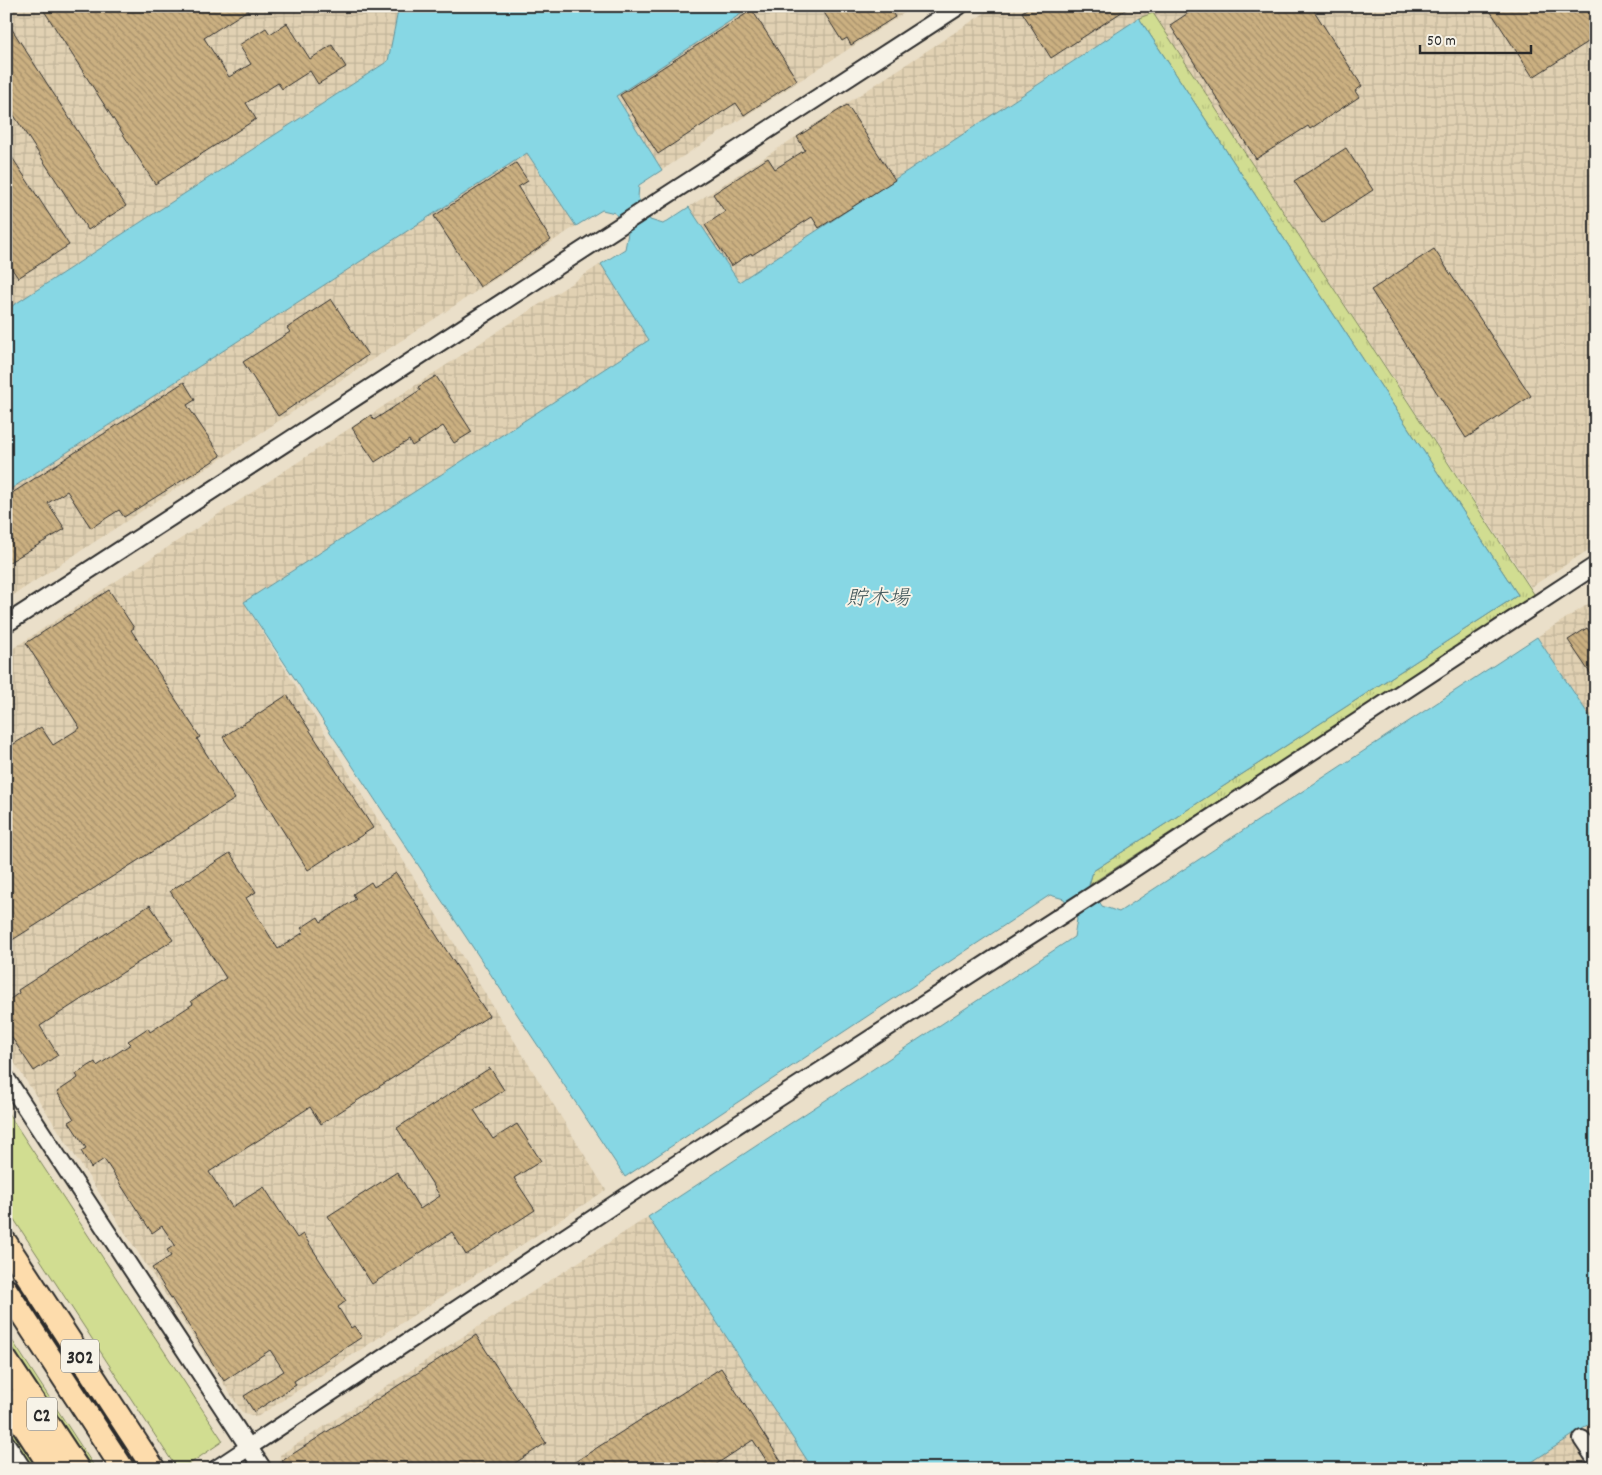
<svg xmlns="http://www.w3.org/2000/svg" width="1602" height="1475" font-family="Dekko,'Klee One',sans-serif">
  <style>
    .industrial { fill: url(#industrial-grid) }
    .grass { fill: url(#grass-tufts); stroke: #7e845e }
    .green { fill: #d1dd91; stroke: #7e845e }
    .water { fill: #87d7e4; stroke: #62929a }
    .building { fill: url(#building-back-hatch); stroke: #2b2b2b }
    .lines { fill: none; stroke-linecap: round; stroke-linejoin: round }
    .minor-casing { stroke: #2b2b2b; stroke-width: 20 }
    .highway-casing { stroke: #2b2b2b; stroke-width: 26 }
    .minor { stroke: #f7f3e8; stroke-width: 16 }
    .highway { stroke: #fddcac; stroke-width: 22 }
    .labels { text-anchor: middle; stroke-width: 4; stroke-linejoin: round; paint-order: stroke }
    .shield { fill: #f7f3e8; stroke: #686764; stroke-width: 1 }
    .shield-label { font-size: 19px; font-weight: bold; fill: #2b2b2b }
    .water-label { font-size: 21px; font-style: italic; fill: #425659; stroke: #f7f3e8 }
  </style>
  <defs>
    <pattern id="industrial-grid" width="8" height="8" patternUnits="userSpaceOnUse" patternTransform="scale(1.25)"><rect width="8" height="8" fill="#e1d1b3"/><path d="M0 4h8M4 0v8" fill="none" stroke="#c1b49a"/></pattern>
    <pattern id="grass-tufts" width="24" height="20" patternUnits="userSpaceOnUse" patternTransform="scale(1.25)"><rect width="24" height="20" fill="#d1dd91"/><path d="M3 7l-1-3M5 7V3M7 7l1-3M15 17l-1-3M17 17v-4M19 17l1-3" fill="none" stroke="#b4be7d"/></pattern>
    <pattern id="building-back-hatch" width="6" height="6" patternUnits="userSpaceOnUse" patternTransform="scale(1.25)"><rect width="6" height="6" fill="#cbb081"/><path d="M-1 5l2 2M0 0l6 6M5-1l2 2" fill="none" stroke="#a58f6a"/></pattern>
  </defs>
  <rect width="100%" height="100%" fill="#eadfc9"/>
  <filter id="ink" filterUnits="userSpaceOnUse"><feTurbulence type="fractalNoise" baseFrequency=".02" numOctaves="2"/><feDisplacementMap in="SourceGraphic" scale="10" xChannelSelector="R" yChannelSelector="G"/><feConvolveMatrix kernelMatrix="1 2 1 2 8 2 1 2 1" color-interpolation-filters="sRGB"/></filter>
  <g filter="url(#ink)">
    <path class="industrial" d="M 6,6 L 399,6 L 388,61 L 6,310 Z
      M 753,6 L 915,6 L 662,170 L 616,95 Z
      M 995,6 L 1596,6 L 1596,545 L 1531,587 L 1153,13 L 1139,18 L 739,282 L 689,207 Z
      M 527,153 L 576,226 L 6,600 L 6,492 Z
      M 601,264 L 649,340 L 244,602 L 606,1190 L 257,1417 L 242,1412 L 6,1050 L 6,653 Z
      M 1596,599 L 1596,726 L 1537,637 Z
      M 648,1217 L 813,1469 L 279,1469 L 280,1455 Z
      M 1596,1420 L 1596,1443 L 1585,1427 Z
      M 1571,1436 L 1593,1469 L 1521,1469 Z"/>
    <path class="grass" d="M 1153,13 L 1536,597 L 1089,885 L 1093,871 L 1518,595 L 1139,18 Z"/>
    <path class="green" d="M 6,1110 L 223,1441 L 182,1469 L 177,1469 L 6,1207 Z
      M 6,1331 L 96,1469 L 34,1469 L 6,1427 Z"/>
    <path class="water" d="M 399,6 L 753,6 L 616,96 L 662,170 L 639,185 L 638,198 L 650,220 L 663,224 L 689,207 L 739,282 L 1139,18 L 1518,595 L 1093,871 L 1089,885 L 1102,906 L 1119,912 L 1537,637 L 1596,726 L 1596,1420 L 1521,1469 L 813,1469 L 648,1217 L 1074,937 L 1077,919 L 1064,899 L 1050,895 L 625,1177 L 244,602 L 649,340 L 601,264 L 625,249 L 628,233 L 615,213 L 602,210 L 576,226 L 527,153 L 6,492 L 6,310 L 388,61 Z"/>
    <path class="building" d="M 41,6 L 254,6 L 204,38 L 229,77 L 251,64 L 239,45 L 266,28 L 270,34 L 287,23 L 310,59 L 332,45 L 346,67 L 318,84 L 310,71 L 282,89 L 278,83 L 246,103 L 256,119 L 155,184 Z
      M 820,6 L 888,6 L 895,17 L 851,45 L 847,38 L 842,41 Z
      M 1031,6 L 1131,6 L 1051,58 L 1022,12 Z
      M 1199,6 L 1311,6 L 1362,86 L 1355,91 L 1359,97 L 1310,129 L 1308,126 L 1256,159 L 1170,25 Z
      M 1487,6 L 1596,6 L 1596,37 L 1533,77 Z
      M 752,10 L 797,80 L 744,115 L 736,103 L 658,154 L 620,95 Z
      M 6,20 L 126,206 L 88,230 L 6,103 Z
      M 847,105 L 895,180 L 819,228 L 812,217 L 752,255 L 751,253 L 731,266 L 705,225 L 725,212 L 713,194 L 768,158 L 775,169 L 805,150 L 797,137 Z
      M 6,148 L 69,245 L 18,278 L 6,260 Z
      M 1346,148 L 1373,190 L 1322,223 L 1294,181 Z
      M 516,163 L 528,181 L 518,187 L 551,240 L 480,287 L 434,216 Z
      M 1434,249 L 1531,396 L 1466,438 L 1371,290 Z
      M 331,299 L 368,355 L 278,416 L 243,362 L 290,332 L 287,328 Z
      M 436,376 L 472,432 L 454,443 L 443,426 L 412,446 L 409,440 L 375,462 L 352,428 L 371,415 L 374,420 L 420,390 L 418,387 Z
      M 184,382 L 195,400 L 187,405 L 221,456 L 124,517 L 119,510 L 91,528 L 67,491 L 48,503 L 65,529 L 6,564 L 6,497 Z
      M 109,590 L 134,628 L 131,630 L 200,737 L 197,739 L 235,799 L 6,944 L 6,749 L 41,727 L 53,745 L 80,728 L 26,643 Z
      M 1587,628 L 1596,641 L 1596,682 L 1568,640 Z
      M 287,695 L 373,828 L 308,870 L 223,737 Z
      M 230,853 L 256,892 L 246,898 L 278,949 L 304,932 L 301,928 L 318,917 L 321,922 L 356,899 L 353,894 L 371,882 L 374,887 L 396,873 L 489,1016 L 321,1124 L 310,1107 L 209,1172 L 232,1207 L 264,1187 L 297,1238 L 303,1234 L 346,1301 L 338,1307 L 351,1328 L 354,1326 L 362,1337 L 294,1381 L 296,1385 L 254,1412 L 244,1396 L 284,1371 L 270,1350 L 224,1381 L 152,1268 L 171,1256 L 167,1250 L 175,1245 L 162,1226 L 152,1233 L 104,1159 L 91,1168 L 81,1151 L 86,1148 L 69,1122 L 74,1119 L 57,1092 L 78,1078 L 76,1074 L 95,1062 L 97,1066 L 131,1044 L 128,1041 L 148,1028 L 150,1032 L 193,1004 L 191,1001 L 226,978 L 170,891 Z
      M 150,905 L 173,940 L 40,1026 L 58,1055 L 34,1071 L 6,1029 L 6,1002 L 19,993 L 18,990 Z
      M 490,1068 L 504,1090 L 474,1110 L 493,1139 L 517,1124 L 541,1161 L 514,1178 L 535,1210 L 466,1255 L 452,1232 L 372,1284 L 328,1216 L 397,1172 L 420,1209 L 440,1196 L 397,1128 Z
      M 476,1335 L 546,1443 L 506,1469 L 287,1469 L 282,1461 Z
      M 721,1368 L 786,1469 L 772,1469 L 753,1440 L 709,1469 L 564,1469 Z"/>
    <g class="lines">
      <g class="minor-casing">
        <path id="minor" d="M 6,624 C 324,418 643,214 959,6
          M 6,1078 L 263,1469
          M 1582,1439 L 1596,1460
          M 6,1443 L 23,1469
          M 216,1469 L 630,1194 L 1130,871 L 1596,565"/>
      </g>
      <g class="highway-casing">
        <path id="highway" d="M 6,1243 L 154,1469
          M 6,1290 L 123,1469
          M 6,1360 L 78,1469
          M 6,1399 L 52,1469"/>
      </g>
      <use href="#minor" class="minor"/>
      <use href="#highway" class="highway"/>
    </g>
  </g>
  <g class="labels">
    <g class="shield">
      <rect x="61" y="1339.5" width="38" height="33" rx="4"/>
      <rect x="27" y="1397.5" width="30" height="33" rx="4"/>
    </g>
    <g class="shield-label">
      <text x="80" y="1363">302</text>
      <text x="42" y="1421">C2</text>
    </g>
    <g class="water-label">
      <text x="878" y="604">貯木場</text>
    </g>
  </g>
  <rect width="1602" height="1475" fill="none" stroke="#f7f3e8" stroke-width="25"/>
  <rect x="12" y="12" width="1577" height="1450" fill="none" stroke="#2b2b2b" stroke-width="2" filter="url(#ink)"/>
  <path d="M1420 45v8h111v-8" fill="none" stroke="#2b2b2b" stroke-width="2.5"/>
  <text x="1427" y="45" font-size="15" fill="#2b2b2b" stroke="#f7f3e8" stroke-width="4" paint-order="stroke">50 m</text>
</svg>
